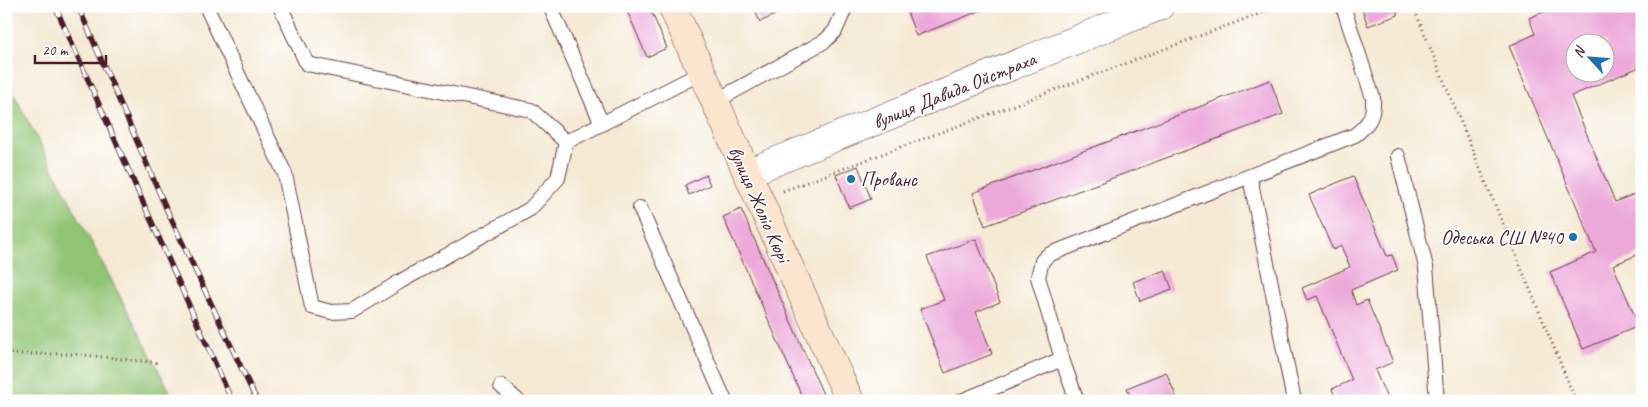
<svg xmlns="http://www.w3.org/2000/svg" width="1648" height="407" font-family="Caveat,sans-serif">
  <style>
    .green { fill: #92c475; stroke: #6e7250 }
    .building { fill: #eca9da; fill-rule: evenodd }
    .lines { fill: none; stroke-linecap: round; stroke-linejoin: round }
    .lane-casing { stroke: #643d44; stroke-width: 16 }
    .street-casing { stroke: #643d44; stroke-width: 29 }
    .secondary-casing { stroke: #643d44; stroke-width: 29 }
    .path { stroke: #643d44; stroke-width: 3; stroke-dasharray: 1 4; stroke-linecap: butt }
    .lane { stroke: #fff; stroke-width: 14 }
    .street { stroke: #fff; stroke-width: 28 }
    .secondary { stroke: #fce5cf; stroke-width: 28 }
    .rail-casing { stroke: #4a1f2b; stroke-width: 5.5 }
    .rail { stroke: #fff; stroke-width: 4; stroke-dasharray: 11; stroke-linecap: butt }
    .poi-dot { fill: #1f6fb2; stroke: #fff; stroke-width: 2 }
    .labels { text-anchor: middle; stroke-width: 4; stroke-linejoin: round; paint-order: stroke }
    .street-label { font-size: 20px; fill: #4a1f2b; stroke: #fff }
    .poi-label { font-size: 20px; fill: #4a1f2b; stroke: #fff; text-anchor: start }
  </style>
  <rect width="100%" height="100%" fill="#fff"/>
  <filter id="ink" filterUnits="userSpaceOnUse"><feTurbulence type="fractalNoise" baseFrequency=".02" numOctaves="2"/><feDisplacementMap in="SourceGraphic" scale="10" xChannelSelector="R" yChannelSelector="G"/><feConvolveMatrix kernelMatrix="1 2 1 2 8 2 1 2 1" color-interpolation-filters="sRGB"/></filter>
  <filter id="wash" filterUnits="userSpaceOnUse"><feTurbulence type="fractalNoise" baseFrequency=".0096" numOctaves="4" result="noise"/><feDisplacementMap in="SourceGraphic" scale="20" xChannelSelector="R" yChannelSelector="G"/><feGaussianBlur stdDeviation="1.12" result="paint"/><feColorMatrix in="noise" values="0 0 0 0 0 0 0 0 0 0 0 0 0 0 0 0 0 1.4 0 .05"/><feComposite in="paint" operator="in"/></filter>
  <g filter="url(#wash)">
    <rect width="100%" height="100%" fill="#f5e9d4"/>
    <path class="green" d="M 6,79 L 175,401 L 6,401 Z"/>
    <g id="blocks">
      <path class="building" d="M 625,6 L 649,6 L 667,48 L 647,57 Z
        M 753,6 L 793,6 L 760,22 Z
        M 905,6 L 992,6 L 916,36 Z
        M 1361,6 L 1395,6 L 1398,15 L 1368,26 Z
        M 1557,6 L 1642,6 L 1642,66 L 1571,96 L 1615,202 L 1642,191 L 1642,253 L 1613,265 L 1639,326 L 1583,349 L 1550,272 L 1596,252 L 1509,46 L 1535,34 L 1529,18 ZM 1576,42 L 1606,42 L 1606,72 L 1576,72 Z
        M 1270,80 L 1283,114 L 985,226 L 973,193 Z
        M 858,166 L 871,199 L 849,208 L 836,175 Z
        M 706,175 L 710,185 L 689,195 L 685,185 Z
        M 1353,176 L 1387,256 L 1392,255 L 1398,270 L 1351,290 L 1356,305 L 1367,300 L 1393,362 L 1375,370 L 1388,401 L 1337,401 L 1332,389 L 1352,380 L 1317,296 L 1307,300 L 1302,288 L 1350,267 L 1341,246 L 1333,250 L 1309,195 Z
        M 741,209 L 826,401 L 804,401 L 723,217 Z
        M 976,239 L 1000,302 L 976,312 L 992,354 L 945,373 L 920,309 L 944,300 L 927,257 Z
        M 1165,270 L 1172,289 L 1140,301 L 1133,282 Z
        M 1166,372 L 1178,401 L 1133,401 L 1127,388 Z"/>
    </g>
  </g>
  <g filter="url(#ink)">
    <use href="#blocks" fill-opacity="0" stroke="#643d44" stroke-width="1"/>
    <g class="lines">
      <g class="lane-casing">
        <path id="lane" d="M 206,6 L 285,174 L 312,307 L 331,312 L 352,311 L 401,281 L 530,209 L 558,178 L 566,142 L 701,73
          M 280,6 L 307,64 L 531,110 L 566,142
          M 550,6 L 602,124
          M 714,102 L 825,41 L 835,31 L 846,6
          M 1398,156 L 1426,267 L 1437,401
          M 1250,177 L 1294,401
          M 640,208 L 725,401
          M 1062,359 L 1038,277 L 1042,261 L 1048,255 L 1355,135 C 1369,124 1374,116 1373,98 L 1343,6
          M 501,386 L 518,401
          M 962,401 L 1062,359 L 1077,401"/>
      </g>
      <g class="street-casing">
        <path id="street" d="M 747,173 L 1160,6"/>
      </g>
      <g class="secondary-casing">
        <path id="secondary" d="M 672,6 L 850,401"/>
      </g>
      <path class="path" d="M 1413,6 L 1576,401
        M 783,191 L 1280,6
        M 6,354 L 74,354 L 160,363"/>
      <use href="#lane" class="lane"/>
      <use href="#street" class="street"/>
      <use href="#secondary" class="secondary"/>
      <g class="rail-casing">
        <path id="rail" d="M 55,6 L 232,401
          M 78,6 L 166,208 L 257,401"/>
      </g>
      <use href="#rail" class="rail"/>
    </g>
  </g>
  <g class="poi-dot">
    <circle cx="851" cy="179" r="5"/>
    <circle cx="1573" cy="237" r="5"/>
  </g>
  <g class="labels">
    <g class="street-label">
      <text transform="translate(954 90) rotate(-22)" y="7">вулиця Давида Ойстраха</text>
      <text transform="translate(760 204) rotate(66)" y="7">вулиця Жоліо Кюрі</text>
    </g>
    <g class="poi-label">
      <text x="861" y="186">Прованс</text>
      <text x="1563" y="244" text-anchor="end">Одеська СШ №40</text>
    </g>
  </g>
  <rect width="1648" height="407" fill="none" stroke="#fff" stroke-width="25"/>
  <g transform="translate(1590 58) rotate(296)"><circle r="24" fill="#ffffff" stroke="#b7a5aa"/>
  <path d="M0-4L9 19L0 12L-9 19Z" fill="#1f6fb2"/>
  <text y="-8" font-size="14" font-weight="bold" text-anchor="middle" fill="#4a1f2b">N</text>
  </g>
  <path d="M35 55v8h71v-8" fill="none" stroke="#4a1f2b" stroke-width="2.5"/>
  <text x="42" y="55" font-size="15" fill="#4a1f2b" stroke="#ffffff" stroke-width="4" paint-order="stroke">20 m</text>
</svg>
